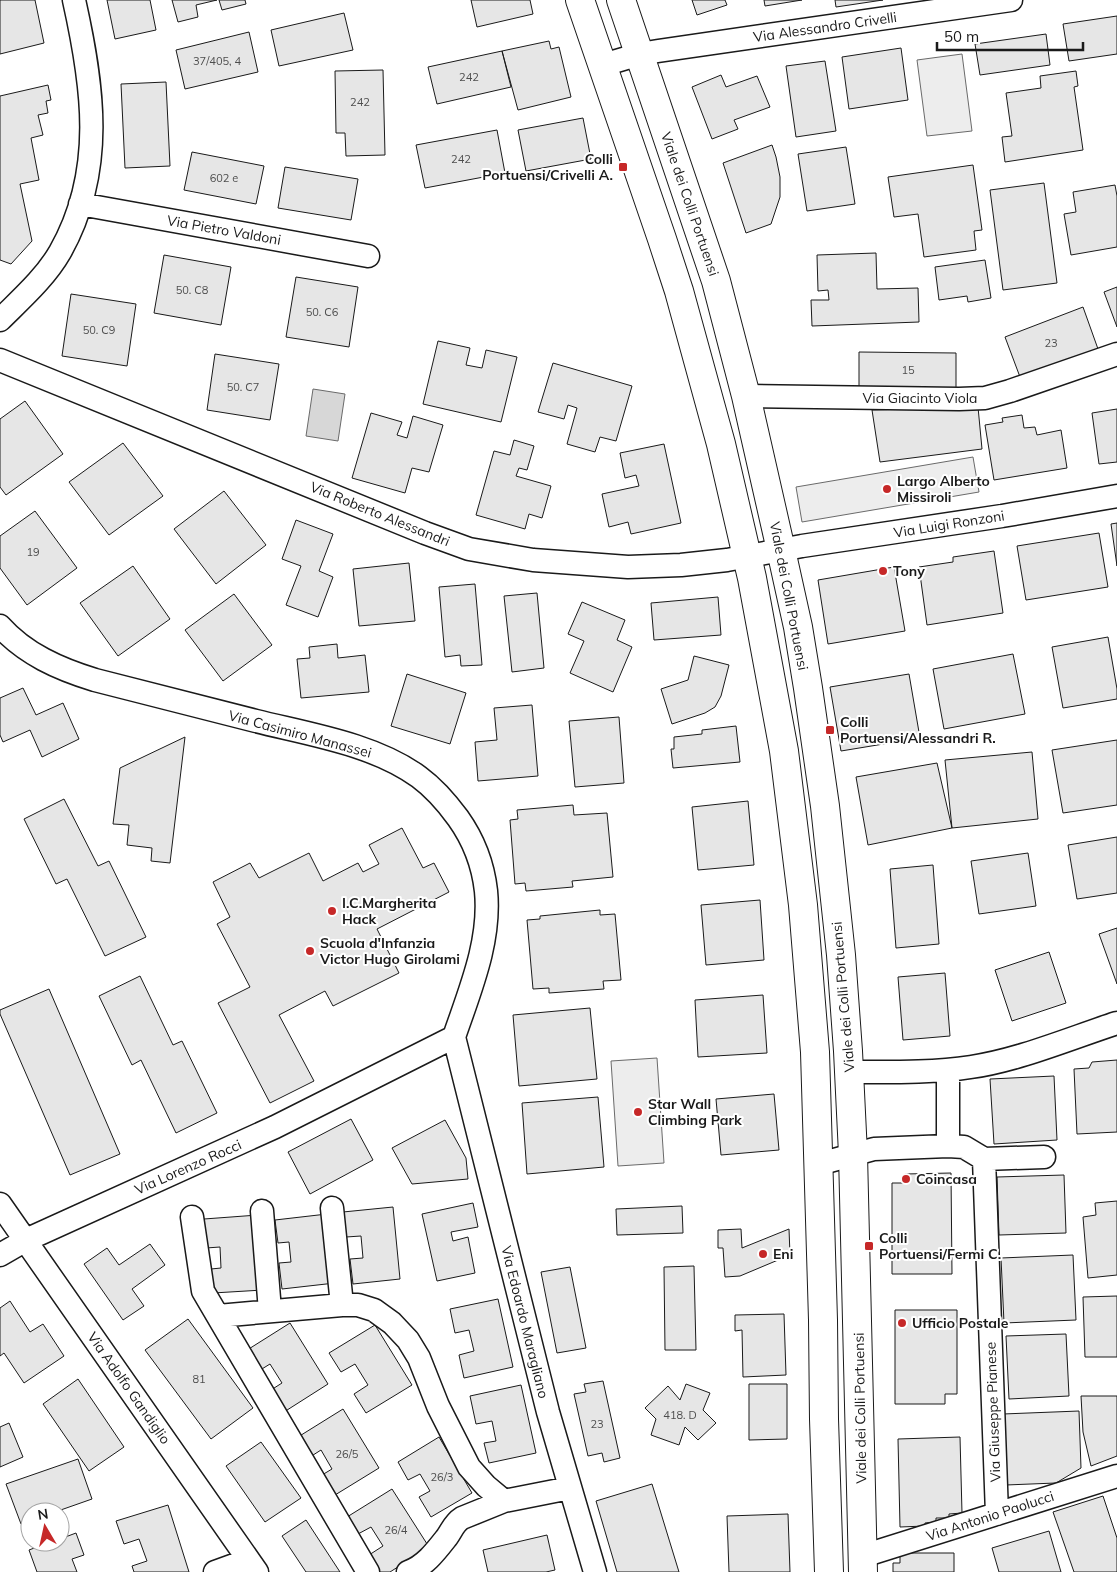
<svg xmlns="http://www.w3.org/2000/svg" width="1117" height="1572" font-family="Mulish,sans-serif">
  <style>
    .built { fill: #ededed; stroke: #6a6a6a }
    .water { fill: #d7d7d7; stroke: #6a6a6a }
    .building { fill: #e6e6e6; stroke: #1a1a1a }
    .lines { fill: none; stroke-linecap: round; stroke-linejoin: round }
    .minor-casing { stroke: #1a1a1a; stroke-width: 25 }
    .major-casing { stroke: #1a1a1a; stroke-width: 30 }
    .minor { stroke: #fff; stroke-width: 22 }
    .major { stroke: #fff; stroke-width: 28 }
    .poi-dot { fill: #c62828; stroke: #fff; stroke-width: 2 }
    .labels { text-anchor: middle; stroke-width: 4; stroke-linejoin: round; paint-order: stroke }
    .number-label { font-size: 11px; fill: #4d4d4d }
    .street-label { font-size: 14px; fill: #1a1a1a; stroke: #fff }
    .poi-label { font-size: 14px; font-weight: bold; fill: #1a1a1a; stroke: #fff; text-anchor: start }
  </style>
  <rect width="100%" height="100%" fill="#fff"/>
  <path class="built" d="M 962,54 L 972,131 L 927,136 L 917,60 Z
    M 973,457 L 979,492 L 802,522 L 796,487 Z
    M 657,1058 L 664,1163 L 618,1166 L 611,1061 Z"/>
  <path class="water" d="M 313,389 L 345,394 L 338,441 L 306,436 Z"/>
  <path class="building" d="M 0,0 L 35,0 L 44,43 L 0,54 Z
    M 107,0 L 150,0 L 156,30 L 115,39 Z
    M 172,0 L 217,0 L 196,5 L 198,17 L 178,22 Z
    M 219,0 L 245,0 L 246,4 L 222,10 Z
    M 471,0 L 530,0 L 533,14 L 477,27 Z
    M 692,0 L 725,0 L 727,5 L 697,15 Z
    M 764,0 L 802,0 L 765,6 Z
    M 835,0 L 883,0 L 836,7 Z
    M 344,13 L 353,50 L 279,66 L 271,30 Z
    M 1117,16 L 1117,54 L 1069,61 L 1063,24 Z
    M 249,32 L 258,72 L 185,89 L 176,50 Z
    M 1046,34 L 1050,65 L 980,75 L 975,44 Z
    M 549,41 L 551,49 L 559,47 L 571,97 L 518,110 L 502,51 Z
    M 901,48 L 908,100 L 849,109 L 842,57 Z
    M 502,51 L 511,87 L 437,104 L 428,67 Z
    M 825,61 L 836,131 L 796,137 L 786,66 Z
    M 383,70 L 385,155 L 346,156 L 345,133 L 336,133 L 335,71 Z
    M 1076,71 L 1078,86 L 1074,87 L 1083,150 L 1005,162 L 1002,137 L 1012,136 L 1006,93 L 1041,88 L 1040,76 Z
    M 721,75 L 726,87 L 757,76 L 770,107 L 734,120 L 738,129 L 712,139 L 692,87 Z
    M 166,82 L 170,166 L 125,168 L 121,84 Z
    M 48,85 L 51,100 L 46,101 L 48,113 L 38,115 L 43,135 L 31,138 L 39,180 L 20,184 L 32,241 L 11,264 L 0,260 L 0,96 Z
    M 583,118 L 591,159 L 526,171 L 518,130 Z
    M 497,130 L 505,173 L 425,188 L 416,145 Z
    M 772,145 L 776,157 L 780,177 L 780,197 L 771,224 L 746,233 L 723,163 Z
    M 846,147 L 855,204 L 807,211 L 798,154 Z
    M 192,152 L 264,166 L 256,204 L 184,190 Z
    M 973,165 L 982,230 L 974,231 L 976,250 L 924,257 L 918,214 L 894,217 L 888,177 Z
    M 285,167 L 358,179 L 351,220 L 278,208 Z
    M 1044,183 L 1057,283 L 1003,290 L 990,190 Z
    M 1115,185 L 1117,196 L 1117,247 L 1071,255 L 1064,214 L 1076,212 L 1073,192 Z
    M 876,253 L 877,289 L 918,288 L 919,322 L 812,326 L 811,300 L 829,300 L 828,290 L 818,291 L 817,255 Z
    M 164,255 L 231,267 L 221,325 L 154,313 Z
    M 985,260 L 991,298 L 968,302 L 967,296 L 939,300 L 935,267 Z
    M 296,277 L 358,287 L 349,347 L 286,337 Z
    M 1117,287 L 1117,327 L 1104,292 Z
    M 71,294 L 136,304 L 127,366 L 62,356 Z
    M 1083,307 L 1098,349 L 1020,377 L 1005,337 Z
    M 438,341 L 470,348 L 466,365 L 482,368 L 486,350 L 517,357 L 501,422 L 423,404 Z
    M 859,352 L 956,353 L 956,388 L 859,387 Z
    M 215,354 L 279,364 L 270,420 L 207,410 Z
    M 553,363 L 632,386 L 616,441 L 600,437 L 595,452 L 567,444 L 577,408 L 568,405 L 564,419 L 538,412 Z
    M 25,401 L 63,454 L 6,495 L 0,487 L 0,419 Z
    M 978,407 L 982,449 L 880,462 L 872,410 Z
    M 1117,409 L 1117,462 L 1099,464 L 1092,413 Z
    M 371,413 L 402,422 L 397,435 L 407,438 L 413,416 L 443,425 L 429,472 L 412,468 L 405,493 L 352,478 Z
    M 1022,415 L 1024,428 L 1035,427 L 1037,435 L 1061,430 L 1067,468 L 994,480 L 985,425 L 1003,422 L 1002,418 Z
    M 514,440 L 534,446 L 527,470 L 519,468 L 516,476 L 551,486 L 542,518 L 529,514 L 525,529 L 476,515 L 494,451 L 510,455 Z
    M 123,443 L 163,496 L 109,535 L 69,482 Z
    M 664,444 L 681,523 L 631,534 L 628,522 L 609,527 L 602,494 L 639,486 L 636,475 L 625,478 L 620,453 Z
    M 224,491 L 266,545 L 216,584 L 174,529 Z
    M 35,511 L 77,568 L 27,605 L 0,568 L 0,536 Z
    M 296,520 L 333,534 L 319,571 L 333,577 L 318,617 L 286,605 L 301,566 L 282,559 Z
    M 1117,523 L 1117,566 L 1111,524 Z
    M 1099,533 L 1108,587 L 1026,600 L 1017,546 Z
    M 994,551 L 1003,613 L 927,625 L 919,567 L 953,562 L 953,557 Z
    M 409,563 L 415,621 L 359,626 L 353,569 Z
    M 133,566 L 170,619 L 118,656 L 80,603 Z
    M 894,567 L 905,631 L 828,644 L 818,580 Z
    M 475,584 L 482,665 L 461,666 L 460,655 L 445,657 L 439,587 Z
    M 537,593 L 544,668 L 512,672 L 504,596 Z
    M 234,594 L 272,645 L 223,681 L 185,630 Z
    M 718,597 L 721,635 L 654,640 L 651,603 Z
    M 582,602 L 625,620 L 617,640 L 632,647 L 613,692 L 570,673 L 584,641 L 568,634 Z
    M 1108,637 L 1117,689 L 1117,699 L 1063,708 L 1052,647 Z
    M 337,644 L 338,658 L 365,655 L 369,692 L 301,698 L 297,659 L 310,658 L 309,647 Z
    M 1013,654 L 1025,714 L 944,729 L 933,669 Z
    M 694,656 L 729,665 L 721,696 L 715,707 L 705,713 L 672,724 L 661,689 L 688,680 Z
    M 407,674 L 466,693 L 450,744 L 391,726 Z
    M 909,674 L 920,738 L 841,751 L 830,687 Z
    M 23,688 L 36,715 L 63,703 L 79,739 L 42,757 L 30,730 L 3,742 L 0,735 L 0,698 Z
    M 532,705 L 538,776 L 478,781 L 475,742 L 497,740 L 494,708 Z
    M 619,717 L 624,783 L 575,787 L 569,721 Z
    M 736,726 L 740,762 L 673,768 L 671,749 L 674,749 L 674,737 L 702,734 L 702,730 Z
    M 185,737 L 170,863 L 151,861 L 152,848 L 127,845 L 129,825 L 113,824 L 120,768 Z
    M 1117,740 L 1117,805 L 1063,813 L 1052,750 Z
    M 1032,752 L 1038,819 L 952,828 L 945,760 Z
    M 937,763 L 952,828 L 868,845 L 856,777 Z
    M 64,799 L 98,866 L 109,861 L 146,937 L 105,956 L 67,879 L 56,884 L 24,819 Z
    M 748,801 L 754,865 L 698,870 L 692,807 Z
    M 573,805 L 574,815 L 607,813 L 613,877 L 572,881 L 573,887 L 526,891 L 525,883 L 515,884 L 510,820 L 518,819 L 517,810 Z
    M 402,828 L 423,868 L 434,863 L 449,892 L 377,929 L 399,973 L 333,1006 L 325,991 L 279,1015 L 314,1081 L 270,1103 L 218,1003 L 250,987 L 217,924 L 230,917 L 213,882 L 250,863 L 259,878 L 309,853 L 323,881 L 358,863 L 363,872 L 379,864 L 369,845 Z
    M 1117,837 L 1117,893 L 1077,899 L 1068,845 Z
    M 1028,853 L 1036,906 L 979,914 L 971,861 Z
    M 933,865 L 939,944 L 896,948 L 890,869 Z
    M 760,900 L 764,960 L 706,965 L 701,905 Z
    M 600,910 L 600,915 L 615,914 L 621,980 L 603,981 L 604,989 L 549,993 L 549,988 L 533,989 L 527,920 L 540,919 L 540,916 Z
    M 1117,928 L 1117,984 L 1099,934 Z
    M 1049,952 L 1066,1003 L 1012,1021 L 995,970 Z
    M 945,973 L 950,1036 L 903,1040 L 898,977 Z
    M 140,976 L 173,1045 L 182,1041 L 217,1113 L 176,1133 L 141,1060 L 132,1065 L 99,996 Z
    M 49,989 L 120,1154 L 70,1175 L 0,1014 L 0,1010 Z
    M 763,995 L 767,1053 L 698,1057 L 695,1000 Z
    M 590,1008 L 597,1079 L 519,1086 L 513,1015 Z
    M 1117,1060 L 1117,1132 L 1077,1134 L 1074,1069 L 1089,1068 L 1092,1062 Z
    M 1054,1076 L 1057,1140 L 994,1144 L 990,1079 Z
    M 774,1094 L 779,1150 L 721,1155 L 716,1099 Z
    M 598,1097 L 604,1167 L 527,1174 L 522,1103 Z
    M 351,1119 L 373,1160 L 310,1194 L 288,1152 Z
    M 445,1120 L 466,1158 L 468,1179 L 412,1184 L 392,1148 Z
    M 951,1173 L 952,1274 L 892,1274 L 892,1183 L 905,1183 L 905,1174 Z
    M 1064,1175 L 1066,1233 L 999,1235 L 997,1177 Z
    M 1117,1201 L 1117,1275 L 1088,1278 L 1083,1217 L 1096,1215 L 1095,1203 Z
    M 473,1203 L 478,1227 L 451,1232 L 453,1241 L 468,1237 L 475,1273 L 437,1281 L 422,1214 Z
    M 682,1206 L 683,1233 L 617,1235 L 616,1209 Z
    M 393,1207 L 400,1279 L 353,1284 L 350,1259 L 363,1258 L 361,1236 L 346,1237 L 343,1212 Z
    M 327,1214 L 335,1283 L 282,1289 L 279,1263 L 291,1262 L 289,1242 L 278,1243 L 275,1220 Z
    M 258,1215 L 263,1290 L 213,1293 L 211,1269 L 221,1268 L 220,1247 L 206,1248 L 204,1219 Z
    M 741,1229 L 742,1248 L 789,1229 L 790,1255 L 740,1276 L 725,1277 L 723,1248 L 718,1248 L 718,1230 Z
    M 150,1244 L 165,1265 L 132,1289 L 144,1306 L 123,1320 L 84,1264 L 107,1248 L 119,1265 Z
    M 1073,1255 L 1076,1320 L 1004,1323 L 1001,1258 Z
    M 694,1266 L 696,1350 L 665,1350 L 664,1267 Z
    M 570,1267 L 586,1348 L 557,1353 L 541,1272 Z
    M 1117,1296 L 1117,1357 L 1085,1357 L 1083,1297 Z
    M 498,1299 L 513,1367 L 464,1378 L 459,1355 L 474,1351 L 469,1330 L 455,1333 L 450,1309 Z
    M 10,1301 L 30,1332 L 43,1324 L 64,1356 L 24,1383 L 4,1353 L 0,1356 L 0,1308 Z
    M 895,1310 L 957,1310 L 957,1394 L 945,1394 L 945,1404 L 895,1404 Z
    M 784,1314 L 786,1375 L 743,1377 L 742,1330 L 735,1331 L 735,1315 Z
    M 188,1319 L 253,1408 L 211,1439 L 145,1350 Z
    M 290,1323 L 328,1384 L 284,1412 L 271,1390 L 282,1383 L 270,1364 L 257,1372 L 244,1352 Z
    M 375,1325 L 412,1385 L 366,1413 L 354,1394 L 368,1385 L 355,1364 L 341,1372 L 329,1353 Z
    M 1066,1334 L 1069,1396 L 1009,1399 L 1006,1336 Z
    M 78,1379 L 124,1447 L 89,1471 L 43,1404 Z
    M 603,1381 L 620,1458 L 604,1462 L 602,1453 L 588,1456 L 574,1394 L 586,1392 L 584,1384 Z
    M 686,1384 L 710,1393 L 703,1410 L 716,1423 L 698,1440 L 685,1427 L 679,1445 L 651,1435 L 656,1419 L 645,1408 L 668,1386 L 680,1400 Z
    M 749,1384 L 787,1384 L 787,1439 L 749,1440 Z
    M 521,1385 L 536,1453 L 489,1463 L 484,1443 L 496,1441 L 492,1421 L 476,1424 L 470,1396 Z
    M 1081,1396 L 1117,1396 L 1117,1456 L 1091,1466 L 1083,1432 Z
    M 343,1409 L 379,1468 L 335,1495 L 322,1475 L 332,1469 L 321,1450 L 310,1457 L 298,1437 Z
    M 1079,1411 L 1081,1468 L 1056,1483 L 1006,1485 L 1003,1414 Z
    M 9,1423 L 23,1457 L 0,1467 L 0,1427 Z
    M 439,1437 L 472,1493 L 431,1517 L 419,1497 L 430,1491 L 420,1474 L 408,1480 L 398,1462 Z
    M 960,1437 L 962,1513 L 949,1514 L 949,1518 L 936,1518 L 936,1522 L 925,1523 L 925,1526 L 900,1527 L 898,1439 Z
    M 261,1442 L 301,1498 L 265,1522 L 226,1466 Z
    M 78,1459 L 92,1499 L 55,1512 L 30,1512 L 30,1521 L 21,1524 L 6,1484 Z
    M 652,1484 L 679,1572 L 617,1572 L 596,1501 Z
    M 392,1489 L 429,1547 L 390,1572 L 379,1572 L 369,1555 L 383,1546 L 371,1527 L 358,1534 L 347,1517 Z
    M 1103,1496 L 1117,1538 L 1117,1572 L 1074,1572 L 1053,1512 Z
    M 168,1505 L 189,1572 L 134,1572 L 132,1566 L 147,1561 L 139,1539 L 124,1544 L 116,1521 Z
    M 788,1514 L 790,1572 L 729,1572 L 727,1516 Z
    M 306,1520 L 340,1572 L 306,1572 L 282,1536 Z
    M 1049,1531 L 1061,1572 L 999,1572 L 992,1548 Z
    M 76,1533 L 84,1555 L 72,1559 L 77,1572 L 37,1572 L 29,1550 L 50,1542 L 60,1542 L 60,1539 Z
    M 547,1535 L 555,1570 L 546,1572 L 488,1572 L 483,1550 Z
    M 900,1553 L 954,1553 L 954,1572 L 893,1572 L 893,1563 L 900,1563 Z"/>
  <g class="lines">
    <g class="minor-casing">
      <path id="minor" d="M 603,65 L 640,54 L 658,51 L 1011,0
        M 80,204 L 368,256
        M 0,320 C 21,299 45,278 60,252 C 106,171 93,85 74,0
        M 0,360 L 425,533 L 469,549 L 533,560 L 628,567 L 681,565 L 727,560 L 802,546 L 1002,516 L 1117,496
        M 746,396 L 959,399 L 985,398 L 1010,391 L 1117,354
        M 0,626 C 25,654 59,669 95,680 C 148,694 202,707 256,721 C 308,734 374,744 419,777 C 434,788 447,803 458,818 C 473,839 483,864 486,891 C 491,941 470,990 454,1037
        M 454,1037 L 548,1412 L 595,1572
        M 850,1072 C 890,1072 932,1073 971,1067 C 1019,1060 1071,1038 1117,1023
        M 948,1146 L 964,1147 L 984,1159 L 1044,1157
        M 984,1159 L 997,1514
        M 819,1164 L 874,1149 L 948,1146 L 948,1070
        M 0,1204 L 257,1572
        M 332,1208 L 342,1305
        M 262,1211 L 270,1311
        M 192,1217 L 203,1291 L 368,1572
        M 0,1255 L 26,1240 L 275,1127 L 454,1037
        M 218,1316 L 342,1305 L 358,1305 L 374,1310 L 392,1323 L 408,1340 L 419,1358 L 438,1406 L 469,1467 L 486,1486 L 504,1501
        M 863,1556 L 1117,1476
        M 215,1572 L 248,1560
        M 408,1572 C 425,1566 436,1551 447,1537 C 452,1530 454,1523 462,1518 L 504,1501 L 570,1488"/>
    </g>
    <g class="major-casing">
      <path id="major" d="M 580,0 L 662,239 L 679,291 L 721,444 L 752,578 L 784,751 L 803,905 L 815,1052 L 823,1320 L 824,1419 L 829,1572
        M 621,0 L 716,281 L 746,396 L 781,550 L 798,627 L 808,688 L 825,806 L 841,955 L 848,1051 L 853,1154 L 863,1572"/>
    </g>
    <use href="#minor" class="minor"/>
    <use href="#major" class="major"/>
  </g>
  <g class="poi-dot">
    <rect x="618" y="162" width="10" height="10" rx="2.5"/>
    <circle cx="887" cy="489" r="5"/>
    <circle cx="883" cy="571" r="5"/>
    <rect x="825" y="725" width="10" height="10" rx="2.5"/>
    <circle cx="332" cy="911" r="5"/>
    <circle cx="310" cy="951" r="5"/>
    <circle cx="638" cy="1112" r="5"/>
    <circle cx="906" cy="1179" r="5"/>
    <rect x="864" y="1241" width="10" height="10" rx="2.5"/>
    <circle cx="763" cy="1254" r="5"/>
    <circle cx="902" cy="1323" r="5"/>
  </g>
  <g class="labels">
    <g class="number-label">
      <text x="217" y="65">37/405, 4</text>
      <text x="469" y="81">242</text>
      <text x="360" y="106">242</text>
      <text x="461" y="163">242</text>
      <text x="224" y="182">602 e</text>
      <text x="192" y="294">50. C8</text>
      <text x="322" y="316">50. C6</text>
      <text x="99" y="334">50. C9</text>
      <text x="1051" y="347">23</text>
      <text x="908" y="374">15</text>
      <text x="243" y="391">50. C7</text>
      <text x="33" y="556">19</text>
      <text x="199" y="1383">81</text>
      <text x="680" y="1419">418. D</text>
      <text x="597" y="1428">23</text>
      <text x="347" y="1458">26/5</text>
      <text x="442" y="1481">26/3</text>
      <text x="396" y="1534">26/4</text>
    </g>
    <g class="street-label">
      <text transform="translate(825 27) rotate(-8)" y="5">Via Alessandro Crivelli</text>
      <text transform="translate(690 204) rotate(71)" y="5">Viale dei Colli Portuensi</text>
      <text transform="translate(224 230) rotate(10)" y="5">Via Pietro Valdoni</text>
      <text x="920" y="403">Via Giacinto Viola</text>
      <text transform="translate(380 514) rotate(22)" y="5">Via Roberto Alessandri</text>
      <text transform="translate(949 524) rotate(-9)" y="5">Via Luigi Ronzoni</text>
      <text transform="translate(789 596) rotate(79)" y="5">Viale dei Colli Portuensi</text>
      <text transform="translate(300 734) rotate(15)" y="5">Via Casimiro Manassei</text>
      <text transform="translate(843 997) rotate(-95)" y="5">Viale dei Colli Portuensi</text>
      <text transform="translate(188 1167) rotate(-24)" y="5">Via Lorenzo Rocci</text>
      <text transform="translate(525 1322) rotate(76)" y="5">Via Edoardo Maragliano</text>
      <text transform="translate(129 1388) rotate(55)" y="5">Via Adolfo Gandiglio</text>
      <text transform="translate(860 1408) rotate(-91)" y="5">Viale dei Colli Portuensi</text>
      <text transform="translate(993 1412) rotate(-92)" y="5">Via Giuseppe Pianese</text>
      <text transform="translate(990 1516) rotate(-18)" y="5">Via Antonio Paolucci</text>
    </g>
    <g class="poi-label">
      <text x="613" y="164" text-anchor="end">Colli<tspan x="613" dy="16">Portuensi/Crivelli A.</tspan></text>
      <text x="897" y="486">Largo Alberto<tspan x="897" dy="16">Missiroli</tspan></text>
      <text x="893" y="576">Tony</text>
      <text x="840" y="727">Colli<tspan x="840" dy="16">Portuensi/Alessandri R.</tspan></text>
      <text x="342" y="908">I.C.Margherita<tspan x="342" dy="16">Hack</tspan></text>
      <text x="320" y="948">Scuola d'Infanzia<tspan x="320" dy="16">Victor Hugo Girolami</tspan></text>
      <text x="648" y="1109">Star Wall<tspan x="648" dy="16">Climbing Park</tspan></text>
      <text x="916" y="1184">Coincasa</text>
      <text x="879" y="1243">Colli<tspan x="879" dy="16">Portuensi/Fermi C.</tspan></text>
      <text x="773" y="1259">Eni</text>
      <text x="912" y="1328">Ufficio Postale</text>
    </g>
  </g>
  <g transform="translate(45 1527) rotate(351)"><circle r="24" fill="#ffffff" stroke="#a3a3a3"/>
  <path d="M0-4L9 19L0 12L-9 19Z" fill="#c62828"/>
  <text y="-8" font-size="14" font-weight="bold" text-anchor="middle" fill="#1a1a1a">N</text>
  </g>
  <path d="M937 42v8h146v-8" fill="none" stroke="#1a1a1a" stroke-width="2.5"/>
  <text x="944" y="42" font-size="15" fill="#1a1a1a" stroke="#ffffff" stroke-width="4" paint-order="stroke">50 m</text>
</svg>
